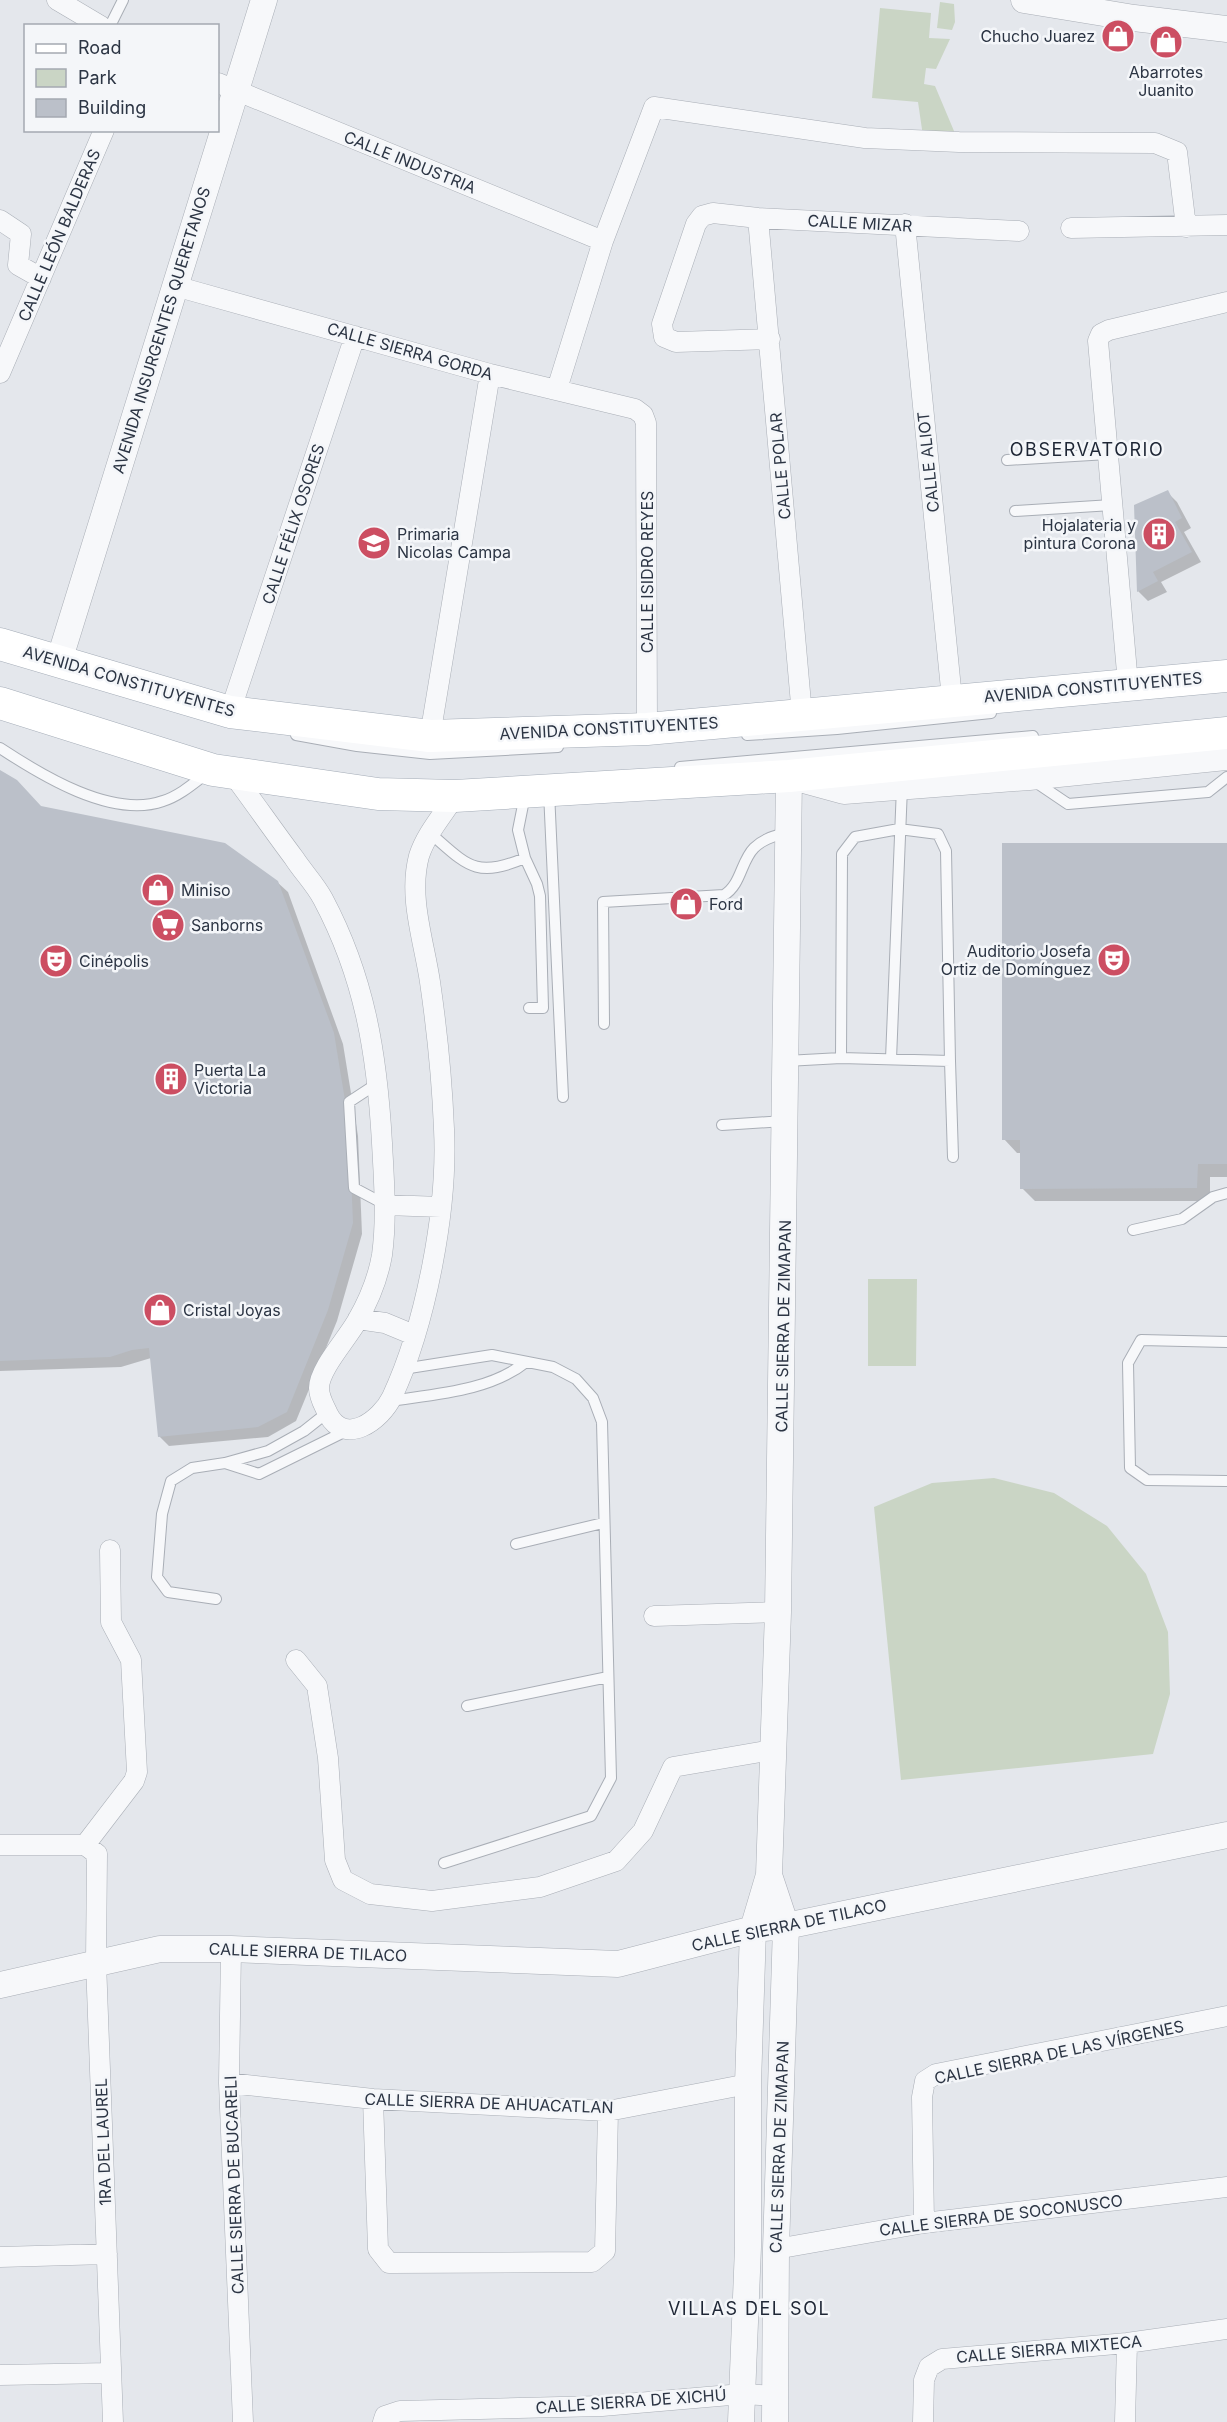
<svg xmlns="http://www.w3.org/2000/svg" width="1227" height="2422" font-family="Inter,sans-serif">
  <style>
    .green { fill: #cad5c5 }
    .shadow { fill: #0003 }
    .building { fill: #bbc0c9 }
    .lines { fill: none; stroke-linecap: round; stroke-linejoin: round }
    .service-casing { stroke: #a9aeb6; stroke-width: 12 }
    .minor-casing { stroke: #a9aeb6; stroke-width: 21 }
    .tertiary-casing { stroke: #a9aeb6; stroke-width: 27 }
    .primary-casing { stroke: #a4acb7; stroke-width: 33 }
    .service { stroke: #f7f8fa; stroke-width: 10 }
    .minor { stroke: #f7f8fa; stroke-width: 20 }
    .tertiary { stroke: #f7f8fa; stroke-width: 26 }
    .primary { stroke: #fff; stroke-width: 32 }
    .labels { text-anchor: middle; stroke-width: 5; stroke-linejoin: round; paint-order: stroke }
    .poi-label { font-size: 16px; fill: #2c3544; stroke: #f4f6f9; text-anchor: start }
    .street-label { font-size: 16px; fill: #2c3544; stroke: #f4f6f9 }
    .neighbourhood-label { font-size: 18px; letter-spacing: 1.5px; fill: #1e2635; stroke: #f4f6f9 }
  </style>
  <rect width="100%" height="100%" fill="#e4e7ec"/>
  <path class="green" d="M 940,2 L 954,4 L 955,22 L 952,30 L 937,28 Z
    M 880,8 L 931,13 L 929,38 L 950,39 L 936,69 L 926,68 L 924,84 L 935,86 L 954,131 L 954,144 L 924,143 L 918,102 L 872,98 Z
    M 868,1279 L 917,1279 L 916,1366 L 868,1366 Z
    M 994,1478 L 1054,1493 L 1107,1526 L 1146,1574 L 1168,1632 L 1170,1694 L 1153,1754 L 901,1780 L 874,1507 L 932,1483 Z"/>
  <path class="shadow" d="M 1167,492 L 1177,502 L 1191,528 L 1184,532 L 1201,562 L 1161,582 L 1167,592 L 1148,601 L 1138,591 Z
    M 0,771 L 42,808 L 277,882 L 288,892 L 343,1044 L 358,1136 L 362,1234 L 337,1321 L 296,1421 L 268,1437 L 169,1446 L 159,1436 L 151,1358 L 121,1367 L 0,1371 Z
    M 1227,844 L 1227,1177 L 1210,1177 L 1210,1201 L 1035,1201 L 1022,1188 L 1021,1153 L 1017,1153 L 1004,1139 Z"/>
  <path class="building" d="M 1168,490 L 1182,518 L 1175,522 L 1192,552 L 1153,572 L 1158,581 L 1137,592 L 1134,505 Z
    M 0,770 L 17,780 L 41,806 L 225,843 L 278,881 L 334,1033 L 349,1125 L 353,1223 L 328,1310 L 287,1412 L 258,1427 L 158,1437 L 149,1348 L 132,1350 L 110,1357 L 0,1361 Z
    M 1002,843 L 1227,843 L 1227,1164 L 1198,1164 L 1197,1188 L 1020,1189 L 1020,1140 L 1002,1140 Z"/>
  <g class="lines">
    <g class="service-casing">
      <path id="service" d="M 110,26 L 123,0
        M 1007,460 L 1108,454
        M 1015,511 L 1112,505
        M 296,735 L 357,746 L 430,754 L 558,747
        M 747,735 L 837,729 L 991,713
        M 0,748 C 41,775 112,819 163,801 C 179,796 193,784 206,774
        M 680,767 L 1033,736
        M 1034,781 L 1068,804 L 1208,792 L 1227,777
        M 549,792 L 563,1097
        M 899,829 L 938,834 L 946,851 L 950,1061 L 841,1058 L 842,854 L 855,837 Z
        M 430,833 C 467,865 475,879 525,858 L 518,830 L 525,795
        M 525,858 L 537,884 L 540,896 L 543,1008 L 529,1008
        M 604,1024 L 603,902 L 724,895 C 741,885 741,861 754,848 C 764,838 776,836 788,832
        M 891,1059 L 902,787
        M 786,1061 L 841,1058
        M 950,1061 L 953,1157
        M 378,1083 L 349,1102 L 354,1188 L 386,1205
        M 722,1125 L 784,1121
        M 1133,1230 L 1182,1219 L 1213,1197 L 1227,1193
        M 1227,1342 L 1141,1340 L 1128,1363 L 1130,1468 L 1147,1480 L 1227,1481
        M 403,1369 L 492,1355 L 553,1367 L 576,1379 L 593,1398 L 602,1422 L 611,1778 L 591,1816 L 444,1863
        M 390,1401 C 436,1394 490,1391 526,1362
        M 225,1463 L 259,1474 L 348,1430
        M 516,1544 L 603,1523
        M 216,1599 L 168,1592 L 157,1577 L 162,1514 L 171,1481 L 192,1468 L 225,1463 L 268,1451 L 304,1431 L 328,1412
        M 467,1706 L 608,1677"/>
    </g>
    <g class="minor-casing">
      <path id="minor" d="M 57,0 L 101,26
        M 218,83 L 603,241
        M 758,218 L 802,715
        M 0,220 L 21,234 L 18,265 L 41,278
        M 905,224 L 952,699
        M 1071,228 L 1227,225
        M 175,286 L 490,374 L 635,409 L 643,415 L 646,423 L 647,729
        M 770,339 L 676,342 L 664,337 L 662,324 L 696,224 L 702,216 L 713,213 L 758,218 L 1019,231
        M 0,373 L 104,130
        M 557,389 L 603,241 L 654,107 L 865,138 L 959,142 L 1155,143 L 1177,152 L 1186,227
        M 1128,684 L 1098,341 L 1101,334 L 1109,330 L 1227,302
        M 230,712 L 355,336
        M 430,736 L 490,374
        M 232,773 C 253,801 273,830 294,858 C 303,872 315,884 323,899 C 365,978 377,1054 382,1143 C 384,1181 387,1218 382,1255 C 378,1278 368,1302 357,1321 C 347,1339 319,1369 319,1388 C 319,1398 324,1405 328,1414 C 345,1447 381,1420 392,1397 C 426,1324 448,1209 444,1129 C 442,1080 437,1030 430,982 C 424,941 408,897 419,856 C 426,834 443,815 455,796
        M 386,1205 L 441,1207
        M 358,1319 L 385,1323 L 414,1335
        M 654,1616 L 778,1612
        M 296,1660 L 317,1686 L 328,1758 L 335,1860 L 343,1880 L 370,1894 L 432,1901 L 540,1887 L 616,1861 L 643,1831 L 673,1767 L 772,1750
        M 0,1845 L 85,1845
        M 85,1845 L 97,1854 L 96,1962 L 113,2422
        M 85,1845 L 134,1781 L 137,1772 L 131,1660 L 111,1622 L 110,1550
        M 231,1949 L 229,2083 L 243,2422
        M 229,2083 L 373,2099 L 608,2111 L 748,2084
        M 373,2099 L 378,2249 L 389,2263 L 592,2262 L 605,2251 L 608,2111
        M 924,2223 L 922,2097 L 925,2081 L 936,2074 L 1227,2016
        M 776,2249 L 924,2223 L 1227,2187
        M 0,2257 L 107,2254
        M 0,2375 L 110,2373
        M 383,2422 L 385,2416 L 400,2411 L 602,2406 L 742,2394 L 776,2396
        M 923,2422 L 924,2380 L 929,2367 L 942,2359 L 1127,2343 L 1227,2329
        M 1125,2422 L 1127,2343"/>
    </g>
    <g class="tertiary-casing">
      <path id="tertiary" d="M 1024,0 L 1134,18 L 1227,29
        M 59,661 L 264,0
        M 769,1875 L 786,1926 L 776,2249 L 775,2422
        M 0,1985 L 160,1949 L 231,1949 L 618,1964 L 753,1929 L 786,1926 L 1227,1835
        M 741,2422 L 748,2247 L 748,2084 L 753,1929 L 769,1875 L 778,1612 L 789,776 L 844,791 L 1029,777 L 1227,757"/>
    </g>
    <g class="primary-casing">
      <path id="primary" d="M 0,644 L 230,712 L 430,736 L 647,729 L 1227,676
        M 0,703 L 213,770 L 378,794 L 455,796 L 789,776 L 1227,733"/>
    </g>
    <use href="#service" class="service"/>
    <use href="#minor" class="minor"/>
    <use href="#tertiary" class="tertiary"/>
    <use href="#primary" class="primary"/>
  </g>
  <defs>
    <g id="shop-disc" transform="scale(1.725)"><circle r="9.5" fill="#cc4e62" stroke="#f4f6f9"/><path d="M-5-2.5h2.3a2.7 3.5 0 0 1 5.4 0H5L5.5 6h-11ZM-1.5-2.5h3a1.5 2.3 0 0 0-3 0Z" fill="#fff"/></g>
    <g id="building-disc" transform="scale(1.725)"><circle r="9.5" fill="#cc4e62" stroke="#f4f6f9"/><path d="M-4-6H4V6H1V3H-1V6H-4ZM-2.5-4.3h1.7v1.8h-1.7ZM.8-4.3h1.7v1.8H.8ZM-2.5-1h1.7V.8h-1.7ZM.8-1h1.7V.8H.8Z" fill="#fff"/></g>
    <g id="school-disc" transform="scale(1.725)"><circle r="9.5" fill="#cc4e62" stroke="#f4f6f9"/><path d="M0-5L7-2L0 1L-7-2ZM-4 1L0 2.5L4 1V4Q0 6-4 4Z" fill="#fff"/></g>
    <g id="supermarket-disc" transform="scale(1.725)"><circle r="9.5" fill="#cc4e62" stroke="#f4f6f9"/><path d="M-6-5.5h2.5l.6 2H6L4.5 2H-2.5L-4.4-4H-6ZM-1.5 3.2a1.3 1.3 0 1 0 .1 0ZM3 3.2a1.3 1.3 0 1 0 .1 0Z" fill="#fff"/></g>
    <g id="theatre-disc" transform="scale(1.725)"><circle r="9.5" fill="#cc4e62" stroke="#f4f6f9"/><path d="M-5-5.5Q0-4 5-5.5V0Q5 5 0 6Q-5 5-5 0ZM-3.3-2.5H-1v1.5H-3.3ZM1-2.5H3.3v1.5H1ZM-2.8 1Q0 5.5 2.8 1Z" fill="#fff"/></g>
  </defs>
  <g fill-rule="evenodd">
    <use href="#shop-disc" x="1118" y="36"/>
    <use href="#shop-disc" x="1166" y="42"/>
    <use href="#building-disc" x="1159" y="534"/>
    <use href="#school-disc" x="374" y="543"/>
    <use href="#shop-disc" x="158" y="890"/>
    <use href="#shop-disc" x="686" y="904"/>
    <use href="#supermarket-disc" x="168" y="925"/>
    <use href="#theatre-disc" x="1114" y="960"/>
    <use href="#theatre-disc" x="56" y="961"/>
    <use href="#building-disc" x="171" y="1079"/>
    <use href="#shop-disc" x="160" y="1310"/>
  </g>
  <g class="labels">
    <g class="poi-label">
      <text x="1095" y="42" text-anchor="end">Chucho Juarez</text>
      <text x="1166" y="78" text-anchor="middle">Abarrotes<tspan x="1166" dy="18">Juanito</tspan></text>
      <text x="1136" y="531" text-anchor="end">Hojalateria y<tspan x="1136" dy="18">pintura Corona</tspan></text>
      <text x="397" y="540">Primaria<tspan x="397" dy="18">Nicolas Campa</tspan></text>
      <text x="181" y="896">Miniso</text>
      <text x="709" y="910">Ford</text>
      <text x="191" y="931">Sanborns</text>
      <text x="1091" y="957" text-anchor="end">Auditorio Josefa<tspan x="1091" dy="18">Ortiz de Domínguez</tspan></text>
      <text x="79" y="967">Cinépolis</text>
      <text x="194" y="1076">Puerta La<tspan x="194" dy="18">Victoria</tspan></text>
      <text x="183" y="1316">Cristal Joyas</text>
    </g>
    <g class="street-label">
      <text transform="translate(410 162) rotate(22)" y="6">CALLE INDUSTRIA</text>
      <text transform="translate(860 223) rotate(3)" y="6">CALLE MIZAR</text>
      <text transform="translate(59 235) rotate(-67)" y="6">CALLE LEÓN BALDERAS</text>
      <text transform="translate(161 330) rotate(-73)" y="6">AVENIDA INSURGENTES QUERETANOS</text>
      <text transform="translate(410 351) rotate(16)" y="6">CALLE SIERRA GORDA</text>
      <text transform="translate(928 462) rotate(-96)" y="6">CALLE ALIOT</text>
      <text transform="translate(780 466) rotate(-95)" y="6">CALLE POLAR</text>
      <text transform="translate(293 524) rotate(-72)" y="6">CALLE FÉLIX OSORES</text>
      <text transform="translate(647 572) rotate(-90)" y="6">CALLE ISIDRO REYES</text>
      <text transform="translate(129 681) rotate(16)" y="6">AVENIDA CONSTITUYENTES</text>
      <text transform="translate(1093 687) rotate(-5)" y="6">AVENIDA CONSTITUYENTES</text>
      <text transform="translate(609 728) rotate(-3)" y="6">AVENIDA CONSTITUYENTES</text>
      <text transform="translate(783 1326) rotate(-89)" y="6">CALLE SIERRA DE ZIMAPAN</text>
      <text transform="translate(789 1925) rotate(-12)" y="6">CALLE SIERRA DE TILACO</text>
      <text transform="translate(308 1952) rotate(2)" y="6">CALLE SIERRA DE TILACO</text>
      <text transform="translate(1059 2052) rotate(-12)" y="6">CALLE SIERRA DE LAS VÍRGENES</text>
      <text transform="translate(489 2103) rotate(2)" y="6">CALLE SIERRA DE AHUACATLAN</text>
      <text transform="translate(103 2142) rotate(-92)" y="6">1RA DEL LAUREL</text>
      <text transform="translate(779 2147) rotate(-88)" y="6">CALLE SIERRA DE ZIMAPAN</text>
      <text transform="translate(234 2185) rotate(-92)" y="6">CALLE SIERRA DE BUCARELI</text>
      <text transform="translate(1001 2215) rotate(-7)" y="6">CALLE SIERRA DE SOCONUSCO</text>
      <text transform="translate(1049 2349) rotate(-5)" y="6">CALLE SIERRA MIXTECA</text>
      <text transform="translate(631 2401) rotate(-4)" y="6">CALLE SIERRA DE XICHÚ</text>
    </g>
    <g class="neighbourhood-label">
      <text x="1087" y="456">OBSERVATORIO</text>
      <text x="749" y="2315">VILLAS DEL SOL</text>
    </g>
  </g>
  <rect x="24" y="24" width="195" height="108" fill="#f4f6f9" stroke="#a4a9b1" stroke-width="1.5"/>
  <rect x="36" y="44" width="30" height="9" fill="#ffffff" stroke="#a4a9b1" stroke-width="1.5"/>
  <text x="78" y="54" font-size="18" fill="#2c3544">Road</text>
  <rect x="36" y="69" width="30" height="18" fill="#cad5c5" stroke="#a4a9b1" stroke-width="1.5"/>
  <text x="78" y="84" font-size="18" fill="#2c3544">Park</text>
  <rect x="36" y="99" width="30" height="18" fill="#bbc0c9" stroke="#a4a9b1" stroke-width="1.5"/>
  <text x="78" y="114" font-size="18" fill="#2c3544">Building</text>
</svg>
